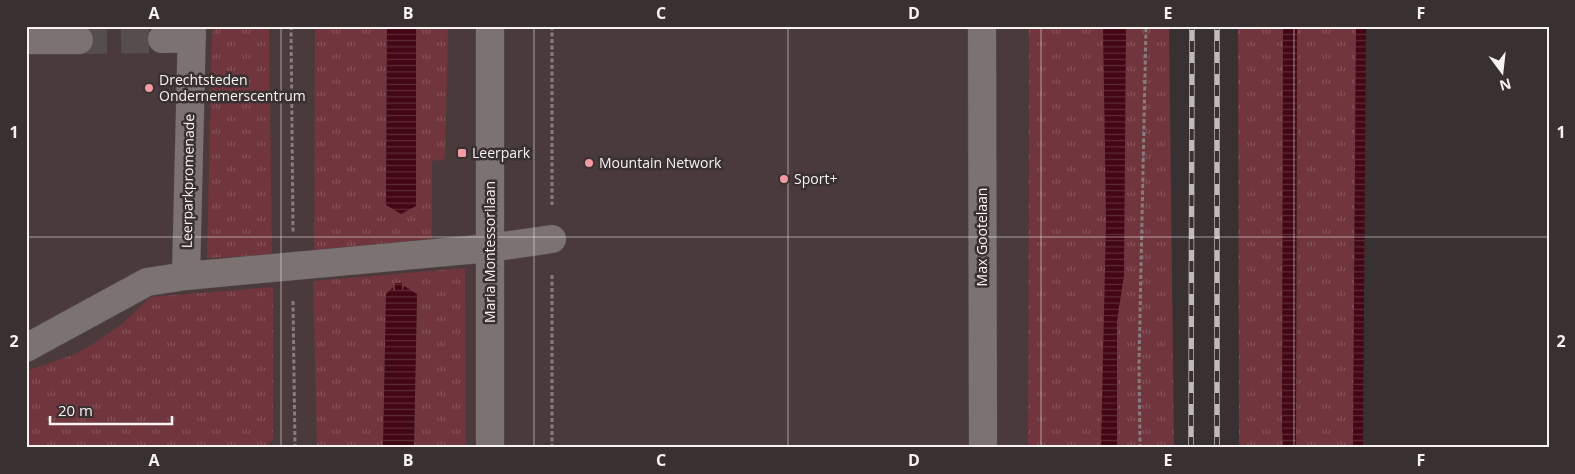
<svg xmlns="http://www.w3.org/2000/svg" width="1575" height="474" font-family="'Open Sans',sans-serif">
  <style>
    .built { fill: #4a3a3b }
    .grass { fill: url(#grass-tufts) }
    .water { fill: url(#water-rules) }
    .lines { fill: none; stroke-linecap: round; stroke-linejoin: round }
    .street-tunnel { stroke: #564d4e; stroke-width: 28; stroke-dasharray: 28 14; stroke-linecap: butt }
    .street-casing { stroke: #544c4d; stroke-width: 29 }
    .path { stroke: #857d7e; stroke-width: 3; stroke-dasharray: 4 2.5; stroke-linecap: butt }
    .street { stroke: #7c7272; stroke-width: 28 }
    .rail-casing { stroke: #c0baba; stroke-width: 5.5 }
    .rail { stroke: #393031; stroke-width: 4; stroke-dasharray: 11; stroke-linecap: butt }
    .grid { fill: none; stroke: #f8f2f2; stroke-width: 1; stroke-opacity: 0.55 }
    .poi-dot { fill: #f49aa3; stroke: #393031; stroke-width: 2 }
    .labels { text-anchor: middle; stroke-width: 5; stroke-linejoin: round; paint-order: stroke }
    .poi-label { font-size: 14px; fill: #f8f2f2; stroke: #393031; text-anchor: start }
    .street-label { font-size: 14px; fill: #f8f2f2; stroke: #393031 }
    .neatline { fill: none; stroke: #f8f2f2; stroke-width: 2 }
    .grid-label { font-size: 16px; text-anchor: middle; font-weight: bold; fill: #f8f2f2 }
  </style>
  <defs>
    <pattern id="grass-tufts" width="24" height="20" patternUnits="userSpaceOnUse" patternTransform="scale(1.25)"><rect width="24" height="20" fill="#70353d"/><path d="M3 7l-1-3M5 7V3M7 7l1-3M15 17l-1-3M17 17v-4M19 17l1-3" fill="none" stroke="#85535a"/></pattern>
    <pattern id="water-rules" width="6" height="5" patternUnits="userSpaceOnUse" patternTransform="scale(1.25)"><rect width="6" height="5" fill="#420614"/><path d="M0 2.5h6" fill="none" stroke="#5e2b37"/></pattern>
  </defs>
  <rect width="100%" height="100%" fill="#393031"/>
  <path class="built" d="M 26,26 L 1029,26 L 1028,448 L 26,448 Z"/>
  <path class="grass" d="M 215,26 L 269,26 L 272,255 L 207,258 L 212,35 Z
    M 315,26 L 387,26 L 386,205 L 416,206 L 416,26 L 448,26 L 445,159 L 432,161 L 432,239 L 314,250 Z
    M 1029,26 L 1169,26 L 1174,448 L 1028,448 Z
    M 1238,26 L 1283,26 L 1283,448 L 1239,448 Z
    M 1297,26 L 1356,26 L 1353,448 L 1296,448 Z
    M 465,268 L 466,448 L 414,448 L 417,294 L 404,287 L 403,291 L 402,290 L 402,283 L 395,290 L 386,294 L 383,448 L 317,448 L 313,281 Z
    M 273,287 L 273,439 L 269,444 L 261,446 L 26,448 L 26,371 L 73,355 L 90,346 L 122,324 L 150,297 Z"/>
  <path class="water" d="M 387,26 L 416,26 L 416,206 L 401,214 L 386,205 Z
    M 1103,26 L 1126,26 L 1124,275 L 1117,322 L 1117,448 L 1101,448 L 1106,220 Z
    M 1283,26 L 1297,26 L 1296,448 L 1283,448 L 1282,429 Z
    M 1356,26 L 1366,26 L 1363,448 L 1353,448 Z
    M 395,283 L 402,283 L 402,290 L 403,290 L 404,286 L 417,294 L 414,448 L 383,448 L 386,294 L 393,287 L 393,290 L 395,290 Z"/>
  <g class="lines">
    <path class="street-tunnel" d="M 79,40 L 162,39"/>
    <g class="street-casing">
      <path id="street" d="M 982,26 L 983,448
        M 162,39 L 192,38
        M 26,40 L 79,40
        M 186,276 L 192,26
        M 26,348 L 147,282 L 186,276 L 490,248 L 552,239
        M 490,448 L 490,26"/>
    </g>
    <path class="path" d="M 291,26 L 293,232
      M 552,26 L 552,205
      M 293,301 L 295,448
      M 552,448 L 552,273
      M 1140,448 L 1139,364 L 1146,26"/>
    <use href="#street" class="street"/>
    <g class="rail-casing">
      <path id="rail" d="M 1191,448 L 1192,26
        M 1217,448 L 1217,26"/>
    </g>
    <use href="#rail" class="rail"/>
  </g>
  <path class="grid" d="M 281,26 L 281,448M 534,26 L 534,448M 788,26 L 788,448M 1041,26 L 1041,448M 1294,26 L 1294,448M 26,237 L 1549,237"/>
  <g class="poi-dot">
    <circle cx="149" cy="88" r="5"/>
    <rect x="457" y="148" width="10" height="10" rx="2.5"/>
    <circle cx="589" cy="163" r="5"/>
    <circle cx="784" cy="179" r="5"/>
  </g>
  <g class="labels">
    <g class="poi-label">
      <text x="159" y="85">Drechtsteden<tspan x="159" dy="16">Ondernemerscentrum</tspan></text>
      <text x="472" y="158">Leerpark</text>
      <text x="599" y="168">Mountain Network</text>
      <text x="794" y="184">Sport+</text>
    </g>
    <g class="street-label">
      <text transform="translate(188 181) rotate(-89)" y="5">Leerparkpromenade</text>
      <text transform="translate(982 237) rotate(-90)" y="5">Max Gootelaan</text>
      <text transform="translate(490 252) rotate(-90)" y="5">Maria Montessorilaan</text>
    </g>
  </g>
  <rect width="1575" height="474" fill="none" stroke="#393031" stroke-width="55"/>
  <g transform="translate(1502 72) rotate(165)" stroke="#393031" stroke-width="4" paint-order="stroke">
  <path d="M0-4L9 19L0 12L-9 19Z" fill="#f8f2f2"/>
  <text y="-8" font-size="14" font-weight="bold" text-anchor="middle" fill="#f8f2f2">N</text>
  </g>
  <path d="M50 416v8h122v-8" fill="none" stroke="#f8f2f2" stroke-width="2.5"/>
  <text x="58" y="416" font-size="15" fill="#f8f2f2" stroke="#393031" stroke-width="4" paint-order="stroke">20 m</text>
  <rect x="28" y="28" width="1520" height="418" class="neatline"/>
  <g class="grid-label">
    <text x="154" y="19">A</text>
    <text x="408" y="19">B</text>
    <text x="661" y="19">C</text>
    <text x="914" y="19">D</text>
    <text x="1168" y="19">E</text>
    <text x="1421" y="19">F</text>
    <text x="14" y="138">1</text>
    <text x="1561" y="138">1</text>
    <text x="14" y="347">2</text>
    <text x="1561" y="347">2</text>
    <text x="154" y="466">A</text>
    <text x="408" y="466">B</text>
    <text x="661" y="466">C</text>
    <text x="914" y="466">D</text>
    <text x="1168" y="466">E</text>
    <text x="1421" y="466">F</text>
  </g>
</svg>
